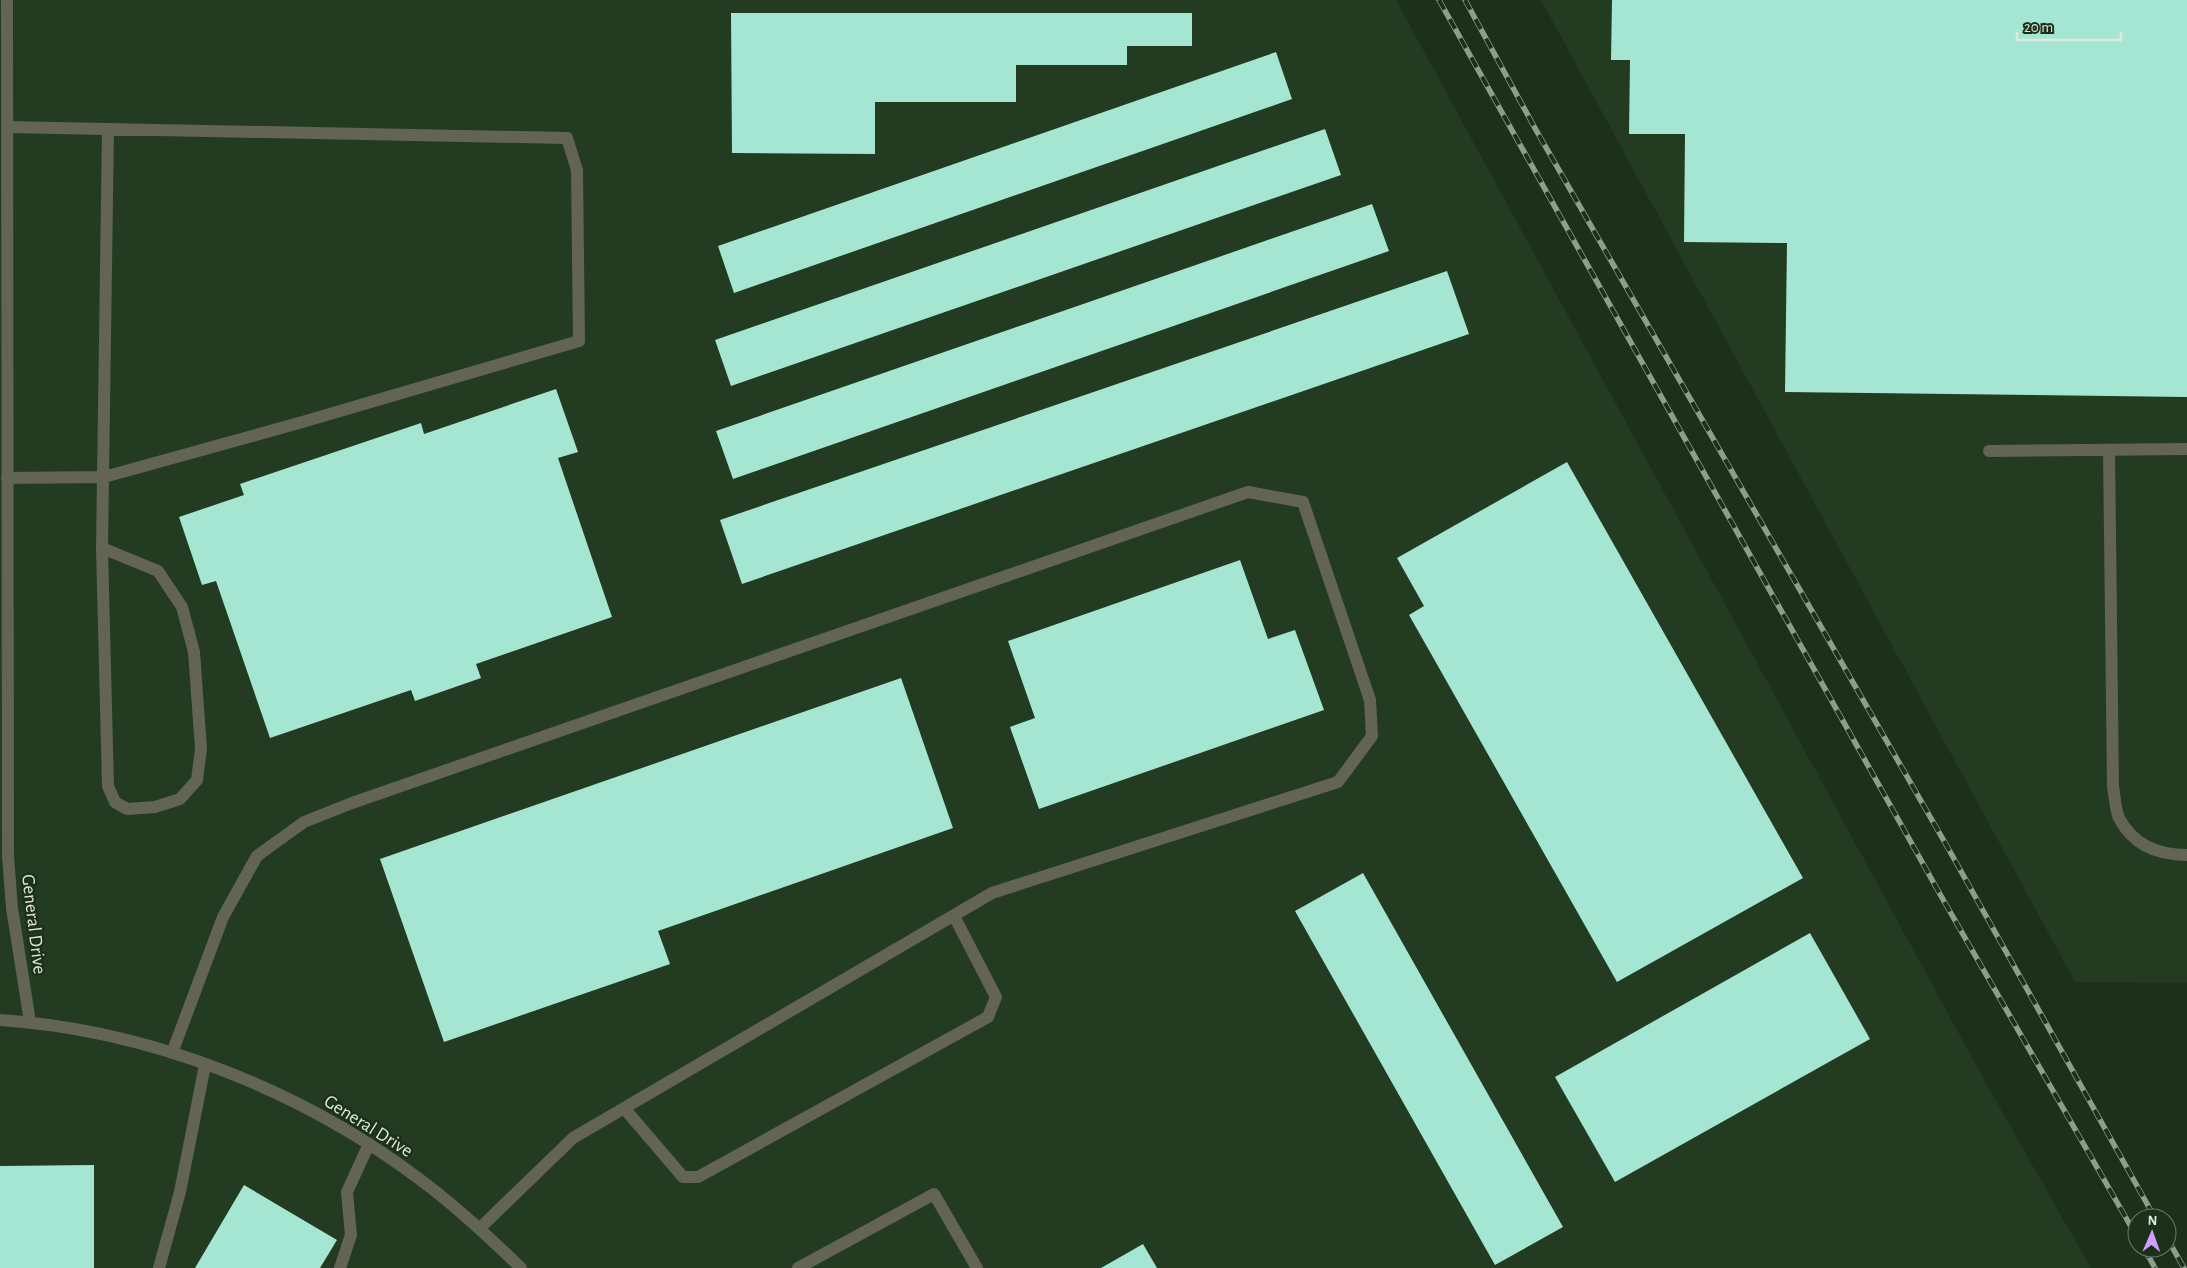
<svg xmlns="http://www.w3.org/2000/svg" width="2187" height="1268" font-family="'Alegreya Sans',sans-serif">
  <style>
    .built { fill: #233b20 }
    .building { fill: #a5e6d3 }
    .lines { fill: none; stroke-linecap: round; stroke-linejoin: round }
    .service { stroke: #636356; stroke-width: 12 }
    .minor { stroke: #636356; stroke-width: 12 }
    .rail-casing { stroke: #8e9d8c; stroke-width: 5.5 }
    .rail { stroke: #1d301a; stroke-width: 4; stroke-dasharray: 11; stroke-linecap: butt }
    .labels { text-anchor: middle; stroke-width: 5; stroke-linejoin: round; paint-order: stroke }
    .street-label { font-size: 19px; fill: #dde9db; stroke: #1d301a }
  </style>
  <rect width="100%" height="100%" fill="#1d301a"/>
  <path class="built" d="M 0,0 L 1396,0 L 1987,1085 L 2091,1268 L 0,1268 Z
    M 1541,0 L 2187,0 L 2187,983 L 2075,982 Z"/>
  <path class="building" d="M 1612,0 L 2187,0 L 2187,397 L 1785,392 L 1787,243 L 1684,242 L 1685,134 L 1629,134 L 1630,60 L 1611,60 Z
    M 731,13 L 1192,13 L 1192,46 L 1127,46 L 1127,65 L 1016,65 L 1016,102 L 875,102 L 875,154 L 732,153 Z
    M 1276,52 L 1292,99 L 734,293 L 718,246 Z
    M 1325,129 L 1341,175 L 731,386 L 715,340 Z
    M 1372,204 L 1389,251 L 733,479 L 716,431 Z
    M 1447,271 L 1469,334 L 742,584 L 720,520 Z
    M 556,389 L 578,452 L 558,458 L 612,617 L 476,664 L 481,678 L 415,701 L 411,690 L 270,738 L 216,581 L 202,585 L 179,517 L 244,495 L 240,484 L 421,423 L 424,434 Z
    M 1567,462 L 1803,878 L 1617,982 L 1409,615 L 1424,606 L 1397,558 Z
    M 1240,560 L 1268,639 L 1295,630 L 1324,710 L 1039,809 L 1010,727 L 1035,718 L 1008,641 Z
    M 901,678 L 953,828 L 658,931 L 670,964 L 444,1042 L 380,859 Z
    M 1363,873 L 1563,1227 L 1495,1265 L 1295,911 Z
    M 1810,933 L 1870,1039 L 1615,1182 L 1555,1077 Z
    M 94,1165 L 94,1268 L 0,1268 L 0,1166 Z
    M 244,1185 L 337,1240 L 320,1268 L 195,1268 Z
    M 1143,1244 L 1157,1268 L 1101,1268 Z"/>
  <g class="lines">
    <path class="service" d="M 7,127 L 567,138 L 577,170 L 579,341 L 299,423 L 104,477 L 7,478
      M 2109,450 L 2113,787 C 2115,796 2115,809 2119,818 C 2133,845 2158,855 2187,855
      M 1989,451 L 2187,449
      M 102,548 L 158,571 L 182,607 L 194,652 L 201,749 L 197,780 L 180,799 L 155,807 L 127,809 L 115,802 L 108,786 L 102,548 L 108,129
      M 172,1053 L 223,917 L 257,856 L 304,822 L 352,803 L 1248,492 L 1303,502 L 1370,700 L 1372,736 L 1338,782 L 992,893 L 573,1138 L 480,1228
      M 624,1108 L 683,1177 L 698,1177 L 988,1017 L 996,997 L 954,916
      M 159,1268 L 180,1192 L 205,1065
      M 340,1268 L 351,1235 L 347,1192 L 369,1144
      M 798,1268 L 934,1194 L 977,1268"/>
    <path class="minor" d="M 7,0 L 8,856 L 12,908 L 30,1022
      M 0,1020 C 150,1030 302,1090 422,1181 C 457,1207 489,1237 521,1268"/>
    <g class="rail-casing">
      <path id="rail" d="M 1439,0 L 1945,903 L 2137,1237
        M 1465,0 L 1536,130 L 1948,848 L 2155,1218
        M 2167,1238 L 2184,1268
        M 2144,1248 L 2155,1268"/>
    </g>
    <use href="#rail" class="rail"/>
  </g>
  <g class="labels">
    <g class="street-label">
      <text transform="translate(35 924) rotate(83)" y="7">General Drive</text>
      <text transform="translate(369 1125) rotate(32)" y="7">General Drive</text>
    </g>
  </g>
  <g transform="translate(2152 1233) rotate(2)"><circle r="24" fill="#1d301a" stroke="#6a7a67"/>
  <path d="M0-4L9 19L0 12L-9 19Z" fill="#d09dfe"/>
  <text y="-8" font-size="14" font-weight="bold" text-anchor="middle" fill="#dde9db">N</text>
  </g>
  <path d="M2017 32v8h104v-8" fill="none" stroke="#dde9db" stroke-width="2.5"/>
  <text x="2024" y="32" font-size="15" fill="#dde9db" stroke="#1d301a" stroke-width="4" paint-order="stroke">20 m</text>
</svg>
